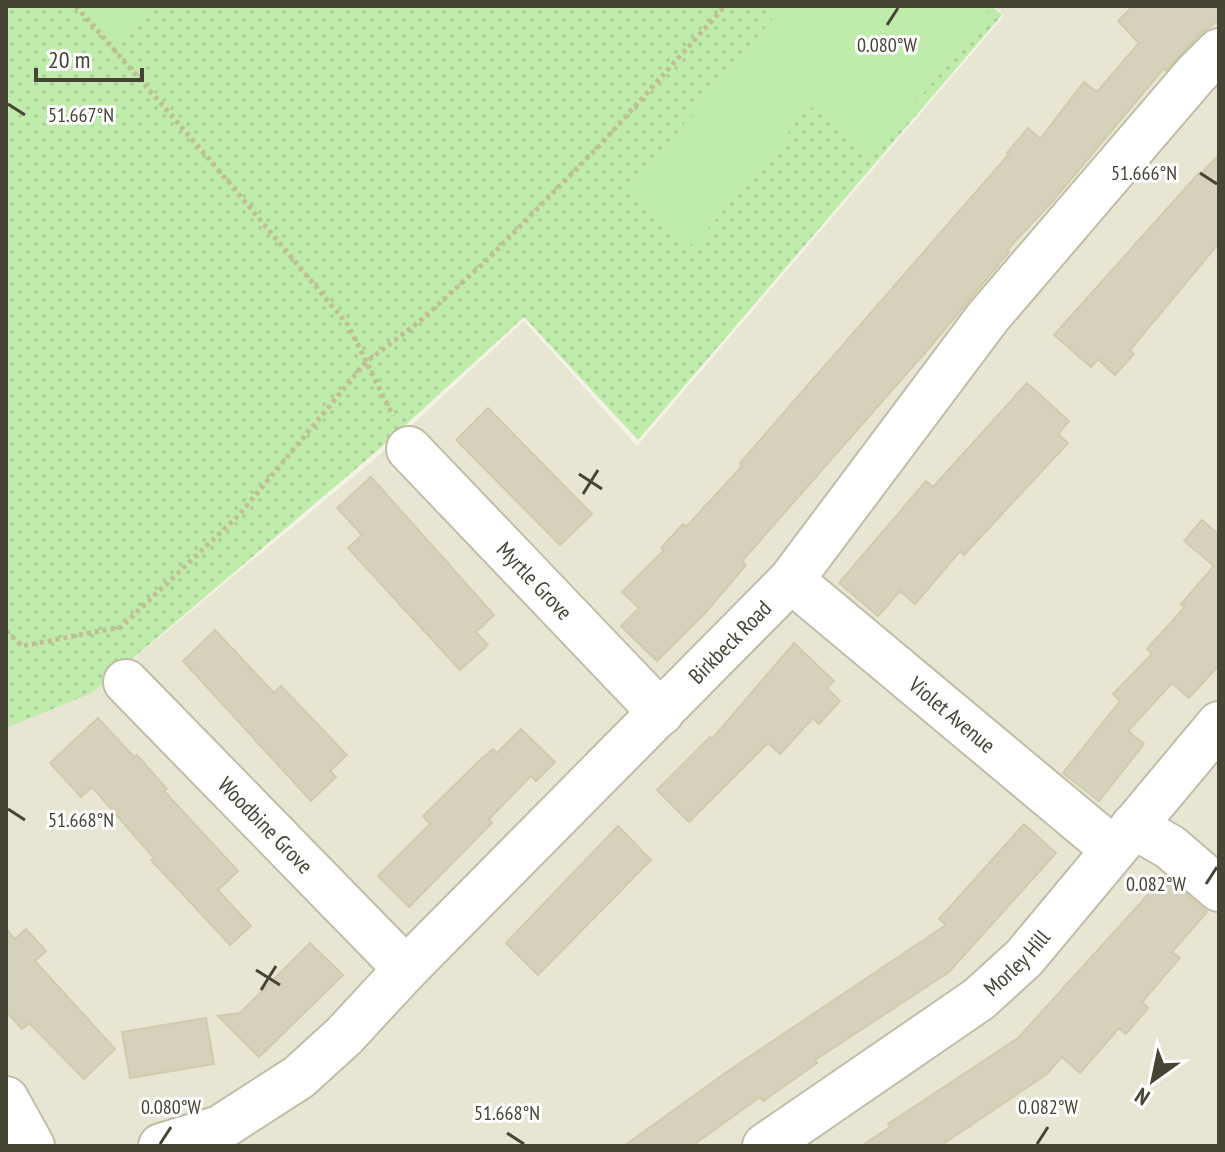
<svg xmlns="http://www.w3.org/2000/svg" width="1225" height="1152" font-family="'PT Sans Narrow',sans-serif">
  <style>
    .residential { fill: #e8e6d3 }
    .grass { fill: url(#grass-dots) }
    .pitch { fill: #bfebab }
    .building { fill: #d6d1ba; stroke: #d1cbac; stroke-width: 2 }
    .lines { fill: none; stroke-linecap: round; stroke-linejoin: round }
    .minor-casing { stroke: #c0bda7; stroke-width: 48 }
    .path { stroke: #c2bd97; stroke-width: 5; stroke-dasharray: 4 4; stroke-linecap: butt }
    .minor { stroke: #fff; stroke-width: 44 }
    .ticks { fill: none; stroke: #464434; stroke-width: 3 }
    .labels { text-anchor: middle; stroke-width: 6; stroke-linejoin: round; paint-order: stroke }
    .street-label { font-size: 22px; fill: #464434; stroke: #fff }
    .ticks-label { font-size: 20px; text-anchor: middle; fill: #464434; stroke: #fff; stroke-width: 6; stroke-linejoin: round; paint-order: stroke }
  </style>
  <defs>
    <pattern id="grass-dots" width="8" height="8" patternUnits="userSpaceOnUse" patternTransform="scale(2)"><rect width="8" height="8" fill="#bfebab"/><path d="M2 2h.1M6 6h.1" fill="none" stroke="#a6cb94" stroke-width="1.8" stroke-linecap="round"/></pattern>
  </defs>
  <rect width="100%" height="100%" fill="#f4f3e5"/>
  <path class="residential" d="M 995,6 L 1219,6 L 1219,1146 L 6,1146 L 6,728 L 92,693 L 376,458 L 524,321 L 637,446 L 1004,16 Z"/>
  <path class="grass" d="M 6,6 L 992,6 L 1002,15 L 638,440 L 524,317 L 378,450 L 92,693 L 6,728 Z"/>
  <path class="pitch" d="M 83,6 L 155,6 L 113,41 Z
    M 783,6 L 984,6 L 992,15 L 870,154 L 810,106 L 694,246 L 628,191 Z"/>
  <path class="building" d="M 1133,6 L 1219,6 L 1219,20 L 1201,33 L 1166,71 L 1164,68 L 1051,203 L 1007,250 L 1009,252 L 930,347 L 742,561 L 746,565 L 705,613 L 657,661 L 621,626 L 639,608 L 622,592 L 664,550 L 661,548 L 683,524 L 686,527 L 742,466 L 740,463 L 1009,154 L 1007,153 L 1028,128 L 1040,139 L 1084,82 L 1097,92 L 1139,43 L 1118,21 Z
    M 1219,154 L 1219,243 L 1130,350 L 1134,354 L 1115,375 L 1098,359 L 1091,367 L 1054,335 L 1199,173 L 1201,174 Z
    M 1027,383 L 1069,421 L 1058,434 L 1068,443 L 964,555 L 960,551 L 915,604 L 900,591 L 878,616 L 839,583 L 926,481 L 933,487 Z
    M 488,408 L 592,514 L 560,545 L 456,440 Z
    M 371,477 L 494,615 L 476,632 L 488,645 L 460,670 L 348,548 L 362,535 L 337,508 Z
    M 1202,520 L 1219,535 L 1219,665 L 1189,698 L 1172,683 L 1128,731 L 1144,744 L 1099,801 L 1063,773 L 1120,701 L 1113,694 L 1152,654 L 1147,649 L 1185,607 L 1181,604 L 1214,566 L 1184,541 Z
    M 215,630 L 274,693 L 281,686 L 347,755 L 330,771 L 336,777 L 311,801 L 183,661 Z
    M 794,643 L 834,681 L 827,688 L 840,701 L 819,724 L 813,718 L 780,754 L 768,743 L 689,822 L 657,790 L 710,737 L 712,739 Z
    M 98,718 L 134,757 L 137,755 L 167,789 L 164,791 L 238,871 L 218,890 L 251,926 L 230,945 L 151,860 L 154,858 L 92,787 L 81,797 L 50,763 Z
    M 521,729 L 555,762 L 536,781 L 531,776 L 489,819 L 492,823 L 409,907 L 378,876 L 430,824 L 423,816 L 480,760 L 493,749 L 497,753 Z
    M 1024,824 L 1056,853 L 949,972 L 815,1060 L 817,1063 L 763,1101 L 760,1097 L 692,1146 L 624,1146 L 728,1071 L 946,925 L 939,919 Z
    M 618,826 L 651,860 L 538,975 L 506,943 Z
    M 1165,876 L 1207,912 L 1172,952 L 1180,958 L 1142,1002 L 1148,1008 L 1126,1034 L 1119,1028 L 1080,1073 L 1062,1057 L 1047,1074 L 940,1146 L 861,1146 L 890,1127 L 888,1124 L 1018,1038 Z
    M 6,929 L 15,939 L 26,929 L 46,951 L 35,961 L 115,1049 L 84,1079 L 29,1023 L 22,1029 L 6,1011 Z
    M 310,943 L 343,975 L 259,1057 L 218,1016 L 240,1013 Z
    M 206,1018 L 214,1064 L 130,1078 L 122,1032 Z"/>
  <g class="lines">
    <g class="minor-casing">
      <g id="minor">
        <path id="s1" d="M 409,449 L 661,713"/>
        <path id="s2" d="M 791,580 L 1113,849"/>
        <path id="s3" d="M 126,682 L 406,969"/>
        <path d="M 1133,826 L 1170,847 L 1219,889"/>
        <path d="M 6,1099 L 32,1146"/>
        <path id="s4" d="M 161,1146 L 220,1128 L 299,1077 L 344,1036 L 406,969 L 791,580 L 988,317 L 1196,74 L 1219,51"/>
        <path id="s5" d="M 765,1146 L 979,999 L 1024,958 L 1219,724"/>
      </g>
    </g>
    <path class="path" d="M 76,6 L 210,160 L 348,325 L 393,416
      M 6,631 L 22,646 L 121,627 L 239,515 L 366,362 L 419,322 L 488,259 L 601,144 L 725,6"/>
    <use href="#minor" class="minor"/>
  </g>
  <path class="ticks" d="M 887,25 L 898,8M 8,104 L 25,115M 1200,173 L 1217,184M 579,474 L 602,489M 583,494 L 598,470M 8,809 L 25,820M 1206,884 L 1217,867M 256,970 L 280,985M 261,990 L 276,966M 507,1133 L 524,1144M 160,1144 L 171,1127M 1037,1144 L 1048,1127"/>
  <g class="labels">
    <g class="street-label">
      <text dy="8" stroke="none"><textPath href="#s1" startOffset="182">Myrtle Grove</textPath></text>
      <text dy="8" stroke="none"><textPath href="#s4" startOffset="768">Birkbeck Road</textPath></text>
      <text dy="8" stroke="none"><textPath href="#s2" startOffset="210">Violet Avenue</textPath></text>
      <text dy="8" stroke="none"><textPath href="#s3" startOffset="200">Woodbine Grove</textPath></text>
      <text dy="8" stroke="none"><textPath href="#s5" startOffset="312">Morley Hill</textPath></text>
    </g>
  </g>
  <g class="ticks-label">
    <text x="887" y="52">0.080°W</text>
    <text x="81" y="122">51.667°N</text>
    <text x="1144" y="180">51.666°N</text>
    <text x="81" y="827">51.668°N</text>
    <text x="1156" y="891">0.082°W</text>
    <text x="171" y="1114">0.080°W</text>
    <text x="1048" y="1114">0.082°W</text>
    <text x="507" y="1120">51.668°N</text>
  </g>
  <rect width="1225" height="1152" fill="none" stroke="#464434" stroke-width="16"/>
  <g transform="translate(1153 1080) rotate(213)" stroke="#ffffff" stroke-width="6" paint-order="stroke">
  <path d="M0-6L14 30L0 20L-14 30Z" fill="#464434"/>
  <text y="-12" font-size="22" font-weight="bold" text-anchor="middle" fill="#464434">N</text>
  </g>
  <path d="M36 68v12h106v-12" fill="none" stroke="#464434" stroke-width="4"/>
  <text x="48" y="68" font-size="24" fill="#464434" stroke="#ffffff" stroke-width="6" paint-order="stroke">20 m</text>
</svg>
